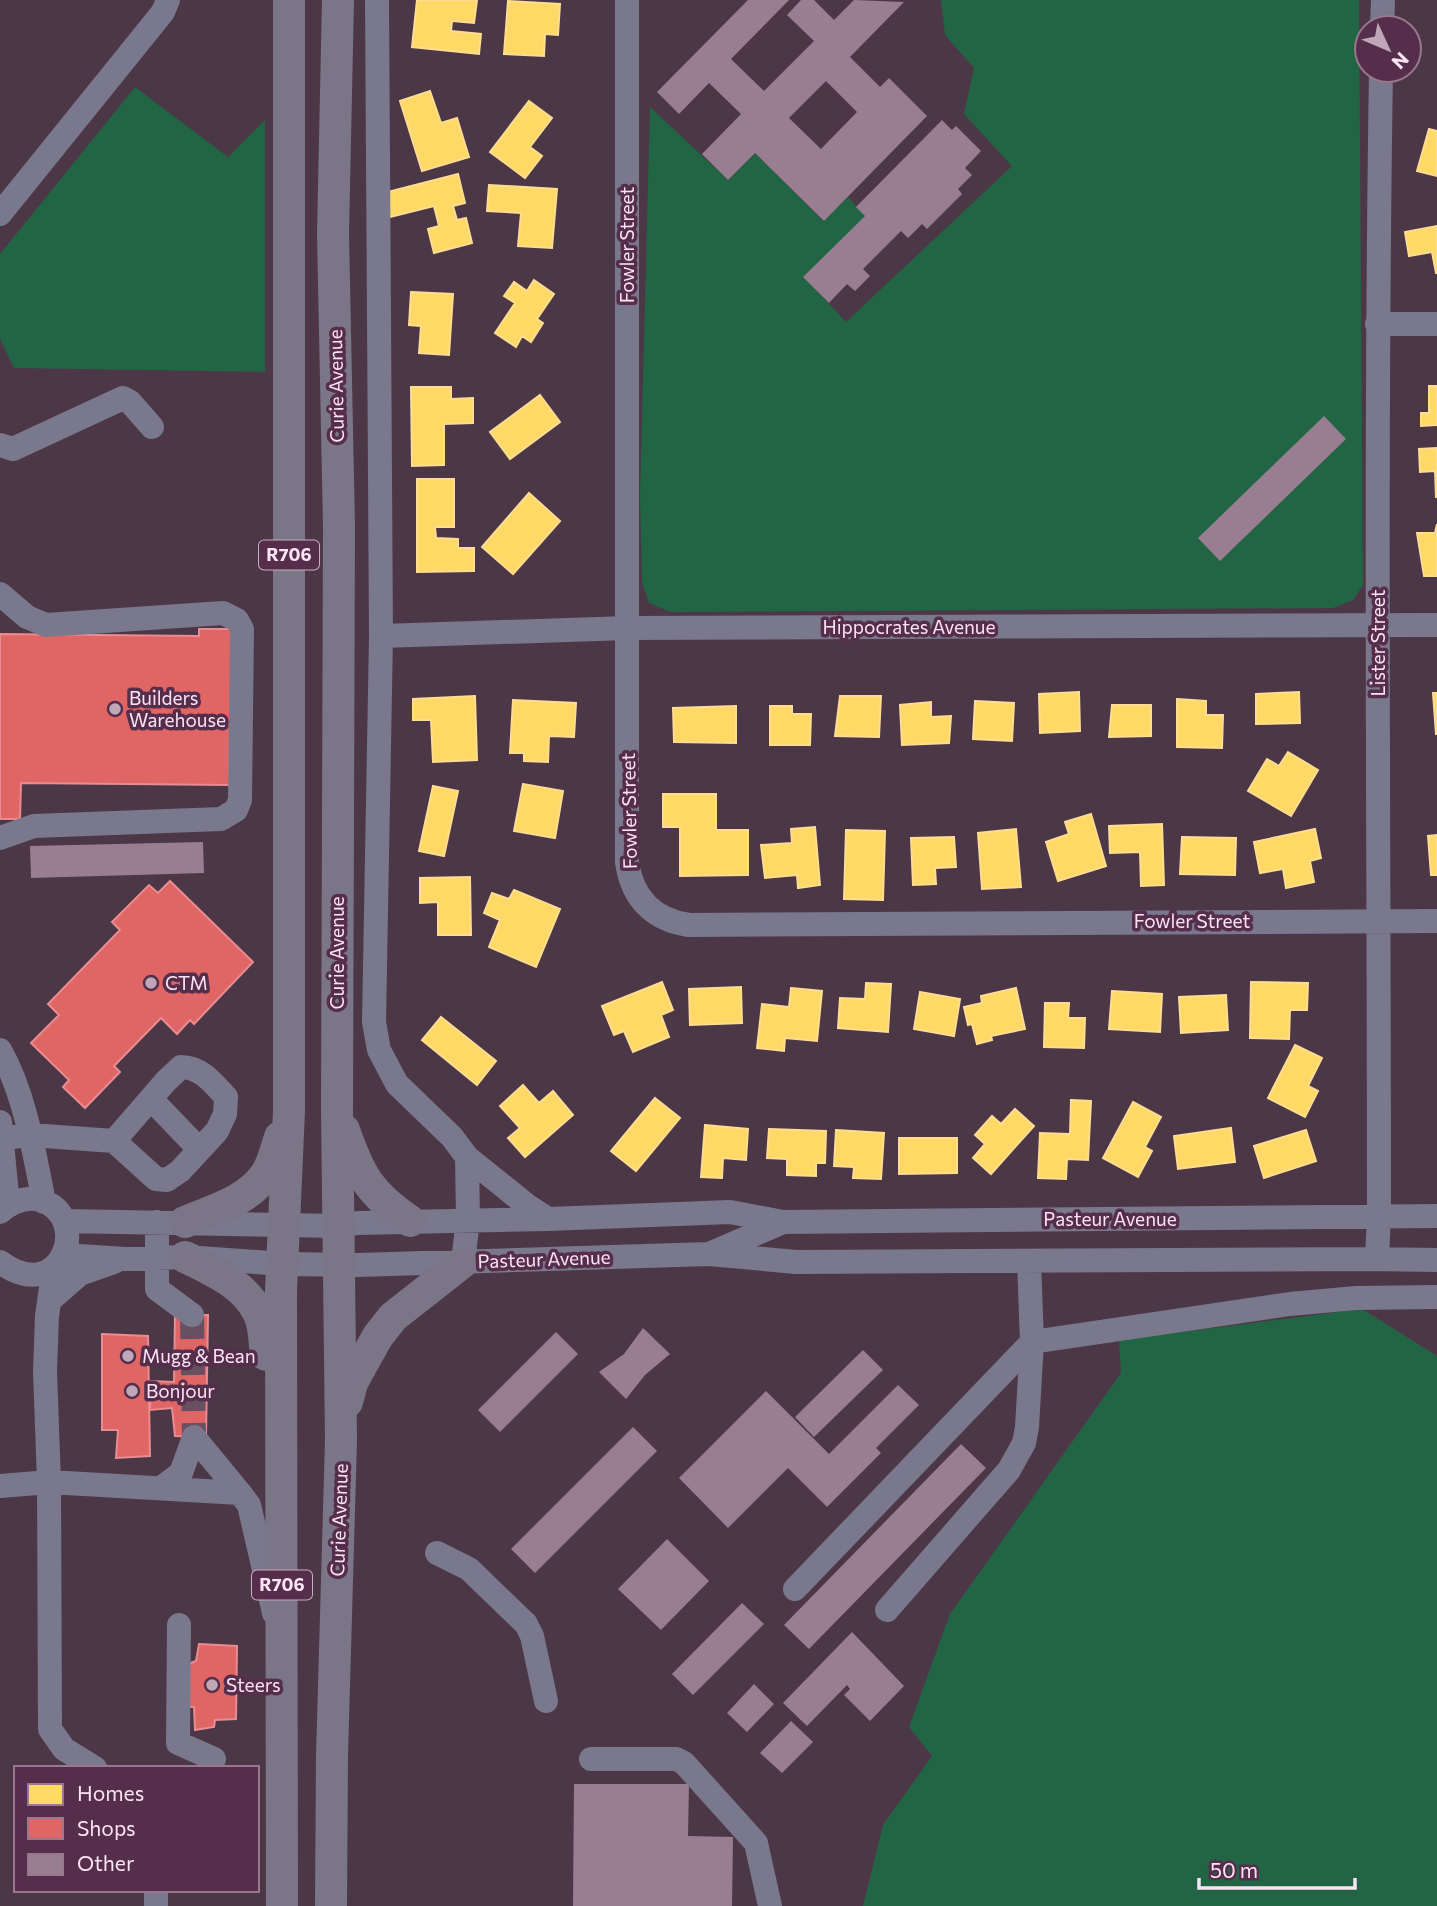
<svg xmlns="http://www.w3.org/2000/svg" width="1437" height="1906" font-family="Commissioner,sans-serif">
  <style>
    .green { fill: #226544 }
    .homes { fill: #ffd966; stroke: #fedc91; stroke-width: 2 }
    .shops { fill: #e06666; stroke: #e98c91; stroke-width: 2 }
    .building { fill: #997e92; fill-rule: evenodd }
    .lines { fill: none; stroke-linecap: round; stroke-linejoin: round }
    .minor-tunnel { stroke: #675161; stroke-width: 24; stroke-dasharray: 24 12; stroke-linecap: butt }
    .minor { stroke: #79788c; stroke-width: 24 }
    .major { stroke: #7b7588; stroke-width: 32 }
    .poi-dot { fill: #bfa7b8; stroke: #552e4b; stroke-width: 2.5 }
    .labels { text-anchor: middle; stroke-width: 7; stroke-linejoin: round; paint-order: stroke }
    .shield { fill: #552e4b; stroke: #cbadc2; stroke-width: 2 }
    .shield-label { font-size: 18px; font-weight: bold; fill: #fde4f5 }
    .street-label { font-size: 19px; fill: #fde4f5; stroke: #552e4b }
    .poi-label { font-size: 19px; fill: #fde4f5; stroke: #552e4b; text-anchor: start }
  </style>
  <rect width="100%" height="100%" fill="#4c3747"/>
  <path class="green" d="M 941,0 L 1359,0 L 1363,585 L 1353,600 L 1333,608 L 671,612 L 649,603 L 642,583 L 640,496 L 650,107 L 728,180 L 755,153 L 823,221 L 848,197 L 865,216 L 804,277 L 846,322 L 1012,166 L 964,114 L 974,68 L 945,35 Z
    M 135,87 L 228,157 L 265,120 L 265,372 L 14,368 L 0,339 L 0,254 Z
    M 1362,1309 L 1437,1356 L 1437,1906 L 863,1906 L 883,1825 L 932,1756 L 909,1727 L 950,1614 L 1121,1373 L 1119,1340 Z"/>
  <path class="homes" d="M 417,0 L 477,0 L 474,23 L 452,21 L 451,31 L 481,34 L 479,54 L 412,47 Z
    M 508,1 L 560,4 L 558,35 L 545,34 L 544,56 L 504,54 Z
    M 430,91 L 441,123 L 457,118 L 469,157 L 422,171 L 400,101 Z
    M 529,101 L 552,118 L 530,147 L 542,156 L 525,178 L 490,152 Z
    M 1429,129 L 1437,131 L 1437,176 L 1417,171 Z
    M 458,174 L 465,203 L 453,206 L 457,220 L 466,218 L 472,243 L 434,253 L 428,229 L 439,226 L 434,206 L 390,217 L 384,193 Z
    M 489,185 L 557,189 L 552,248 L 518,246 L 521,213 L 487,211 Z
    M 1437,226 L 1437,273 L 1436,273 L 1432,252 L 1409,256 L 1405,232 Z
    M 534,280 L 554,294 L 537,319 L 543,323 L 531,342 L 522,336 L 516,347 L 495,333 L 515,303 L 504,296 L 514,282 L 527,291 Z
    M 411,292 L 453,294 L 449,355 L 419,353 L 421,326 L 409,325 Z
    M 1429,386 L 1437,386 L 1437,425 L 1421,426 L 1421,413 L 1429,413 Z
    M 411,387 L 451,387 L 451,399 L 473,398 L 473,423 L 444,424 L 444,465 L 412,466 Z
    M 540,395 L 560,422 L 510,459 L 490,432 Z
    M 1437,448 L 1437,497 L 1436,497 L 1435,471 L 1420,472 L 1419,449 Z
    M 417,479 L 454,479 L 454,527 L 435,527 L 436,538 L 458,539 L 458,548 L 474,548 L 474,571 L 417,572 Z
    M 529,493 L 560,521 L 513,574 L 482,547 Z
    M 1437,524 L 1437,576 L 1424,576 L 1417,533 L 1435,533 Z
    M 1079,692 L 1080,731 L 1040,733 L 1039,694 Z
    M 1299,692 L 1300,723 L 1256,724 L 1256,694 Z
    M 1433,693 L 1437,693 L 1437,734 L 1436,734 Z
    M 475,696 L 477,760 L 433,762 L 431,720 L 413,720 L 413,699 Z
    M 840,696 L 881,696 L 879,737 L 835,736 Z
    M 1177,699 L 1206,701 L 1206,715 L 1223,715 L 1222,748 L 1177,747 Z
    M 513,700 L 576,703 L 574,737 L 549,736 L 548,762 L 524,761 L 524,753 L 510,753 Z
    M 975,701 L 1014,703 L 1012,741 L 973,739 Z
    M 931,702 L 931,717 L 951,716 L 949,743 L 902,745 L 900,705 Z
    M 1112,705 L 1151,705 L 1151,736 L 1109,737 Z
    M 736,706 L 736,743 L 674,742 L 673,708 Z
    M 770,706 L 792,706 L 792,714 L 811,714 L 810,745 L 770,745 Z
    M 1288,752 L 1318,770 L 1291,816 L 1248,791 L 1267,759 L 1279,766 Z
    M 523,784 L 563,791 L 555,838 L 514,831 Z
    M 433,786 L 458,791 L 444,856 L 419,851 Z
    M 663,794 L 716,794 L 716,830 L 748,830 L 748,875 L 680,876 L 680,827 L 663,827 Z
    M 1091,814 L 1106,866 L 1058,881 L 1046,842 L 1069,834 L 1065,822 Z
    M 1162,824 L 1164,885 L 1141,886 L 1140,852 L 1110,853 L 1109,826 Z
    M 815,827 L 820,885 L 798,888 L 797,875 L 765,878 L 761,845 L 792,843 L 791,829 Z
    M 1016,829 L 1021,887 L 982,889 L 978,833 Z
    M 1315,829 L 1321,858 L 1310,861 L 1314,882 L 1286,888 L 1283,869 L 1260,873 L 1254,842 Z
    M 846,830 L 885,831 L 883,900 L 844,899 Z
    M 1437,835 L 1437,875 L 1431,875 L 1428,836 Z
    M 954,837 L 956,867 L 935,868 L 936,884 L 913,885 L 911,838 Z
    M 1182,837 L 1236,838 L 1235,875 L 1180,874 Z
    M 470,877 L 471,935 L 438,935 L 438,902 L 420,903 L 420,878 Z
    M 514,890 L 560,909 L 536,967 L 489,947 L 500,920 L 484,913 L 492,893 L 509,899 Z
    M 662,982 L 673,1010 L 661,1015 L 669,1037 L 633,1052 L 624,1031 L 614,1035 L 602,1006 Z
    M 1251,982 L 1308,983 L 1307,1010 L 1290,1010 L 1289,1039 L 1250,1038 Z
    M 866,983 L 891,984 L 888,1032 L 838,1028 L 840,998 L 865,999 Z
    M 741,987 L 742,1023 L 690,1025 L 689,989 Z
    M 791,988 L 822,991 L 817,1041 L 785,1038 L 784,1051 L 757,1048 L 762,1004 L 789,1007 Z
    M 1016,988 L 1025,1029 L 991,1036 L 992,1040 L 977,1044 L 972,1024 L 968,1025 L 964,1007 L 982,1003 L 981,996 Z
    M 1112,991 L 1162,994 L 1160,1032 L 1109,1029 Z
    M 920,992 L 960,999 L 954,1036 L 914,1029 Z
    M 1226,995 L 1228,1030 L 1181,1033 L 1179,997 Z
    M 1045,1003 L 1069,1003 L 1068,1018 L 1085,1018 L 1084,1048 L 1044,1047 Z
    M 441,1017 L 496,1061 L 477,1085 L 422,1040 Z
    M 1295,1045 L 1322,1058 L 1308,1086 L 1318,1091 L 1305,1117 L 1268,1098 Z
    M 523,1085 L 539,1103 L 553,1091 L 573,1115 L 525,1157 L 508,1138 L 520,1128 L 500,1106 Z
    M 655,1098 L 680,1118 L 636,1171 L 611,1151 Z
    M 1071,1100 L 1091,1101 L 1088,1160 L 1067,1159 L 1066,1179 L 1038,1178 L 1040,1133 L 1070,1134 Z
    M 1133,1102 L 1161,1117 L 1145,1147 L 1152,1151 L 1138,1177 L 1103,1158 Z
    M 1015,1109 L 1034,1126 L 991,1174 L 973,1158 L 985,1144 L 975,1135 L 992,1116 L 1001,1124 Z
    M 705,1125 L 748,1129 L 746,1160 L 723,1158 L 722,1178 L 701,1177 Z
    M 1231,1128 L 1235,1162 L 1178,1169 L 1174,1136 Z
    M 769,1129 L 826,1131 L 825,1163 L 816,1163 L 816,1176 L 787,1175 L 787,1159 L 767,1158 Z
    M 836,1130 L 884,1133 L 881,1179 L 853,1178 L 854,1167 L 834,1166 Z
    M 1306,1130 L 1316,1161 L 1264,1178 L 1254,1146 Z
    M 899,1138 L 957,1138 L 957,1173 L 899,1174 Z"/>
  <path class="shops" d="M 199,629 L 232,629 L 229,785 L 21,783 L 20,819 L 0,819 L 0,634 L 199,636 Z
    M 170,881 L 253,962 L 194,1024 L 190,1020 L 177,1034 L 161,1018 L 114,1066 L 120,1072 L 85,1108 L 63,1087 L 69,1080 L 31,1043 L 59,1015 L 48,1004 L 120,930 L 112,922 L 149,885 L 158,893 Z
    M 175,1315 L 208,1315 L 206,1437 L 175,1436 L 172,1408 L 150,1410 L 151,1381 L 174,1382 Z
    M 102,1334 L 148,1336 L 150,1456 L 116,1458 L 118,1430 L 102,1430 Z
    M 199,1644 L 237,1646 L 236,1719 L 215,1720 L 214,1727 L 195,1730 L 194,1707 L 187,1707 L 188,1664 L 196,1661 Z"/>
  <path class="building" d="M 748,0 L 789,0 L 731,59 L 764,91 L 814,41 L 787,15 L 801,0 L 814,0 L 834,20 L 854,0 L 904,2 L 850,57 L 880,87 L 889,78 L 927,116 L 824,221 L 755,153 L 728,180 L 702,154 L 741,114 L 709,83 L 679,114 L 657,92 ZM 826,81 L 857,112 L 821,149 L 789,118 Z
    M 942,120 L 952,130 L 956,126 L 981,151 L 965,168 L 972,175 L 958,189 L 962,194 L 927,229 L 922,224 L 908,238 L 901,231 L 863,269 L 870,276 L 855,291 L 847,284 L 829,303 L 803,277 L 865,216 L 856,207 Z
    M 1324,416 L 1346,439 L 1220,561 L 1198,538 Z
    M 203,842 L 204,873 L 31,878 L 30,846 Z
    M 643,1328 L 670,1354 L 645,1375 L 626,1399 L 599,1372 L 624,1354 Z
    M 556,1332 L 578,1354 L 500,1432 L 478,1410 Z
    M 863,1350 L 883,1370 L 814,1437 L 795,1417 Z
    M 898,1385 L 919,1405 L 876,1448 L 881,1453 L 827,1507 L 788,1468 L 728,1528 L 679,1478 L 766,1391 L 829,1454 Z
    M 633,1427 L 657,1451 L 535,1573 L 511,1549 Z
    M 961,1444 L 986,1468 L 809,1649 L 784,1625 Z
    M 667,1539 L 709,1581 L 661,1630 L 618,1589 Z
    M 742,1603 L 764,1624 L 693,1695 L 672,1674 Z
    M 852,1632 L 904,1686 L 870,1721 L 844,1695 L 850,1689 L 847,1685 L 807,1726 L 783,1703 Z
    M 754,1684 L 774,1704 L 747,1732 L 727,1713 Z
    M 791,1721 L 813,1742 L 782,1773 L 760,1753 Z
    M 574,1784 L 689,1784 L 688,1836 L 733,1837 L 732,1906 L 573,1906 Z"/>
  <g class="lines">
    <path class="minor-tunnel" d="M 192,1315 L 194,1437"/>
    <path class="minor" d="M 377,0 L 381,636 L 374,1022 L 379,1050 L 397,1084 L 452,1137 L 467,1157 L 528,1206 L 548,1219
      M 627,0 L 627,862 C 632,898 653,920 689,925 L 1437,921
      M 1382,28 L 1383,0
      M 0,214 L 163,12 L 168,0
      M 1377,324 L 1437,324
      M 0,445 L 13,449 L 123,398 L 130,402 L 152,427
      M 0,594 L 27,617 L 46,625 L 223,613 L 237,620 L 242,629 L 240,800 L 236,810 L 221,819 L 34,826 L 0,838
      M 381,636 L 628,628 L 1437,625
      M 0,1050 C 25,1094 34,1152 44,1202
      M 151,1099 L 199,1149
      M 0,1122 L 8,1205
      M 3,1138 L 30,1135 L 114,1141 L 156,1179 L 167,1180 L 180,1171 L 217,1131 L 225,1114 L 226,1097 C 213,1083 201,1067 181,1067 L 166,1081 L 114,1141
      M 0,1212 C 12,1202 25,1196 40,1200 C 93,1216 62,1308 0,1262
      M 64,1221 L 339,1226 L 358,1223 L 548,1219 L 730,1212 L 783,1222 L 1437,1216
      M 157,1222 L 157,1289 L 192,1315
      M 709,1254 L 796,1262 L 1371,1259 L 1377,1257 L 1379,1217 C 1379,834 1375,452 1381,70
      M 64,1255 L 125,1259 L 185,1257 L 284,1264 L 359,1265 L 709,1254 L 783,1222
      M 1371,1259 L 1437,1260
      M 1029,1261 L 1032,1342 L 1290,1304 L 1356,1298 L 1437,1297
      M 463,1262 L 468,1220 L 467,1157
      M 54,1267 L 47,1316 L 45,1371 L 49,1482 L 50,1729 L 64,1749 L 95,1768
      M 49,1301 L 80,1274 L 114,1262
      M 194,1437 L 240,1493
      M 0,1486 L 49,1482 L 240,1493 L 249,1505 L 274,1613
      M 161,1488 L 181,1473 L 194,1437
      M 437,1553 L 469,1569 L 526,1624 L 532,1636 L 546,1701
      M 795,1589 L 1032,1342 L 1027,1427 L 1024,1443 L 1009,1470 L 887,1610
      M 179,1625 L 178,1743 L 214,1759
      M 591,1759 L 676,1759 L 684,1763 L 756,1843 L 770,1906
      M 156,1906 L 156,1890"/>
    <path class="major" d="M 344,1130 C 360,1176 370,1194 410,1221
      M 185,1222 C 213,1210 248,1201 266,1174 C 273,1163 276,1149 280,1137
      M 185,1257 C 212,1270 244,1284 258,1312 C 265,1325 264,1341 266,1355
      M 347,1402 L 352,1383 L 359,1370 L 378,1336 L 393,1317 L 463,1262
      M 282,1906 L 281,1291 L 289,1111 L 289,0
      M 331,1906 L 332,1756 L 341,1440 L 337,1109 L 339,528 L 333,233 L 338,0"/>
  </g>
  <g class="poi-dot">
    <circle cx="115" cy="709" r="7"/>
    <circle cx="151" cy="983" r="7"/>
    <circle cx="128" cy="1356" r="7"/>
    <circle cx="132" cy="1391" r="7"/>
    <circle cx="212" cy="1685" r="7"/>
  </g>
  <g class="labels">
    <g class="shield">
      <rect x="259" y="540.5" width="60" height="29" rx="5"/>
      <rect x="252" y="1570.5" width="60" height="29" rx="5"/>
    </g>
    <g class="shield-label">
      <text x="289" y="561">R706</text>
      <text x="282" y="1591">R706</text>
    </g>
    <g class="street-label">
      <text transform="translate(627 245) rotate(-90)" y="7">Fowler Street</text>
      <text transform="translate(336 386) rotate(-91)" y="7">Curie Avenue</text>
      <text x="909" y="634">Hippocrates Avenue</text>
      <text transform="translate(1378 643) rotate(-90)" y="7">Lister Street</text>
      <text transform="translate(629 811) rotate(-91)" y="7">Fowler Street</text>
      <text x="1192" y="928">Fowler Street</text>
      <text transform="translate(337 953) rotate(-90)" y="7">Curie Avenue</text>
      <text x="1110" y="1226">Pasteur Avenue</text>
      <text transform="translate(544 1259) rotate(-2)" y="7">Pasteur Avenue</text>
      <text transform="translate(339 1520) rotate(-88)" y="7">Curie Avenue</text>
    </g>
    <g class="poi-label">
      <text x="129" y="705">Builders<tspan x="129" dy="22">Warehouse</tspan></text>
      <text x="165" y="990">CTM</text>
      <text x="142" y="1363">Mugg &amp; Bean</text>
      <text x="146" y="1398">Bonjour</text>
      <text x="226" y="1692">Steers</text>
    </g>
  </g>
  <rect x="14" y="1766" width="245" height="126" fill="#552e4b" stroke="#98778f" stroke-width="2"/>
  <rect x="28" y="1784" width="35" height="21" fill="#ffd966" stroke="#98778f" stroke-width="2"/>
  <text x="77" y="1801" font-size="21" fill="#fde4f5">Homes</text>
  <rect x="28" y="1818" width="35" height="21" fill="#e06666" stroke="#98778f" stroke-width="2"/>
  <text x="77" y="1836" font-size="21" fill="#fde4f5">Shops</text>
  <rect x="28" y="1854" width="35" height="21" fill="#997e92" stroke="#98778f" stroke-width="2"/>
  <text x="77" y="1871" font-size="21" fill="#fde4f5">Other</text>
  <g transform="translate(1388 49) rotate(134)"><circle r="33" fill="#552e4b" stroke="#98778f" stroke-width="2"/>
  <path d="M0-5L12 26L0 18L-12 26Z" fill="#bfa7b8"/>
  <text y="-10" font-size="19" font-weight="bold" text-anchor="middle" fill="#fde4f5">N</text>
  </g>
  <path d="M1199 1878v10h156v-10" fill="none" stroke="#fde4f5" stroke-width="3.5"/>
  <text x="1210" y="1878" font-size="21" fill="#fde4f5" stroke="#552e4b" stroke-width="5" paint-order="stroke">50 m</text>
</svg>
